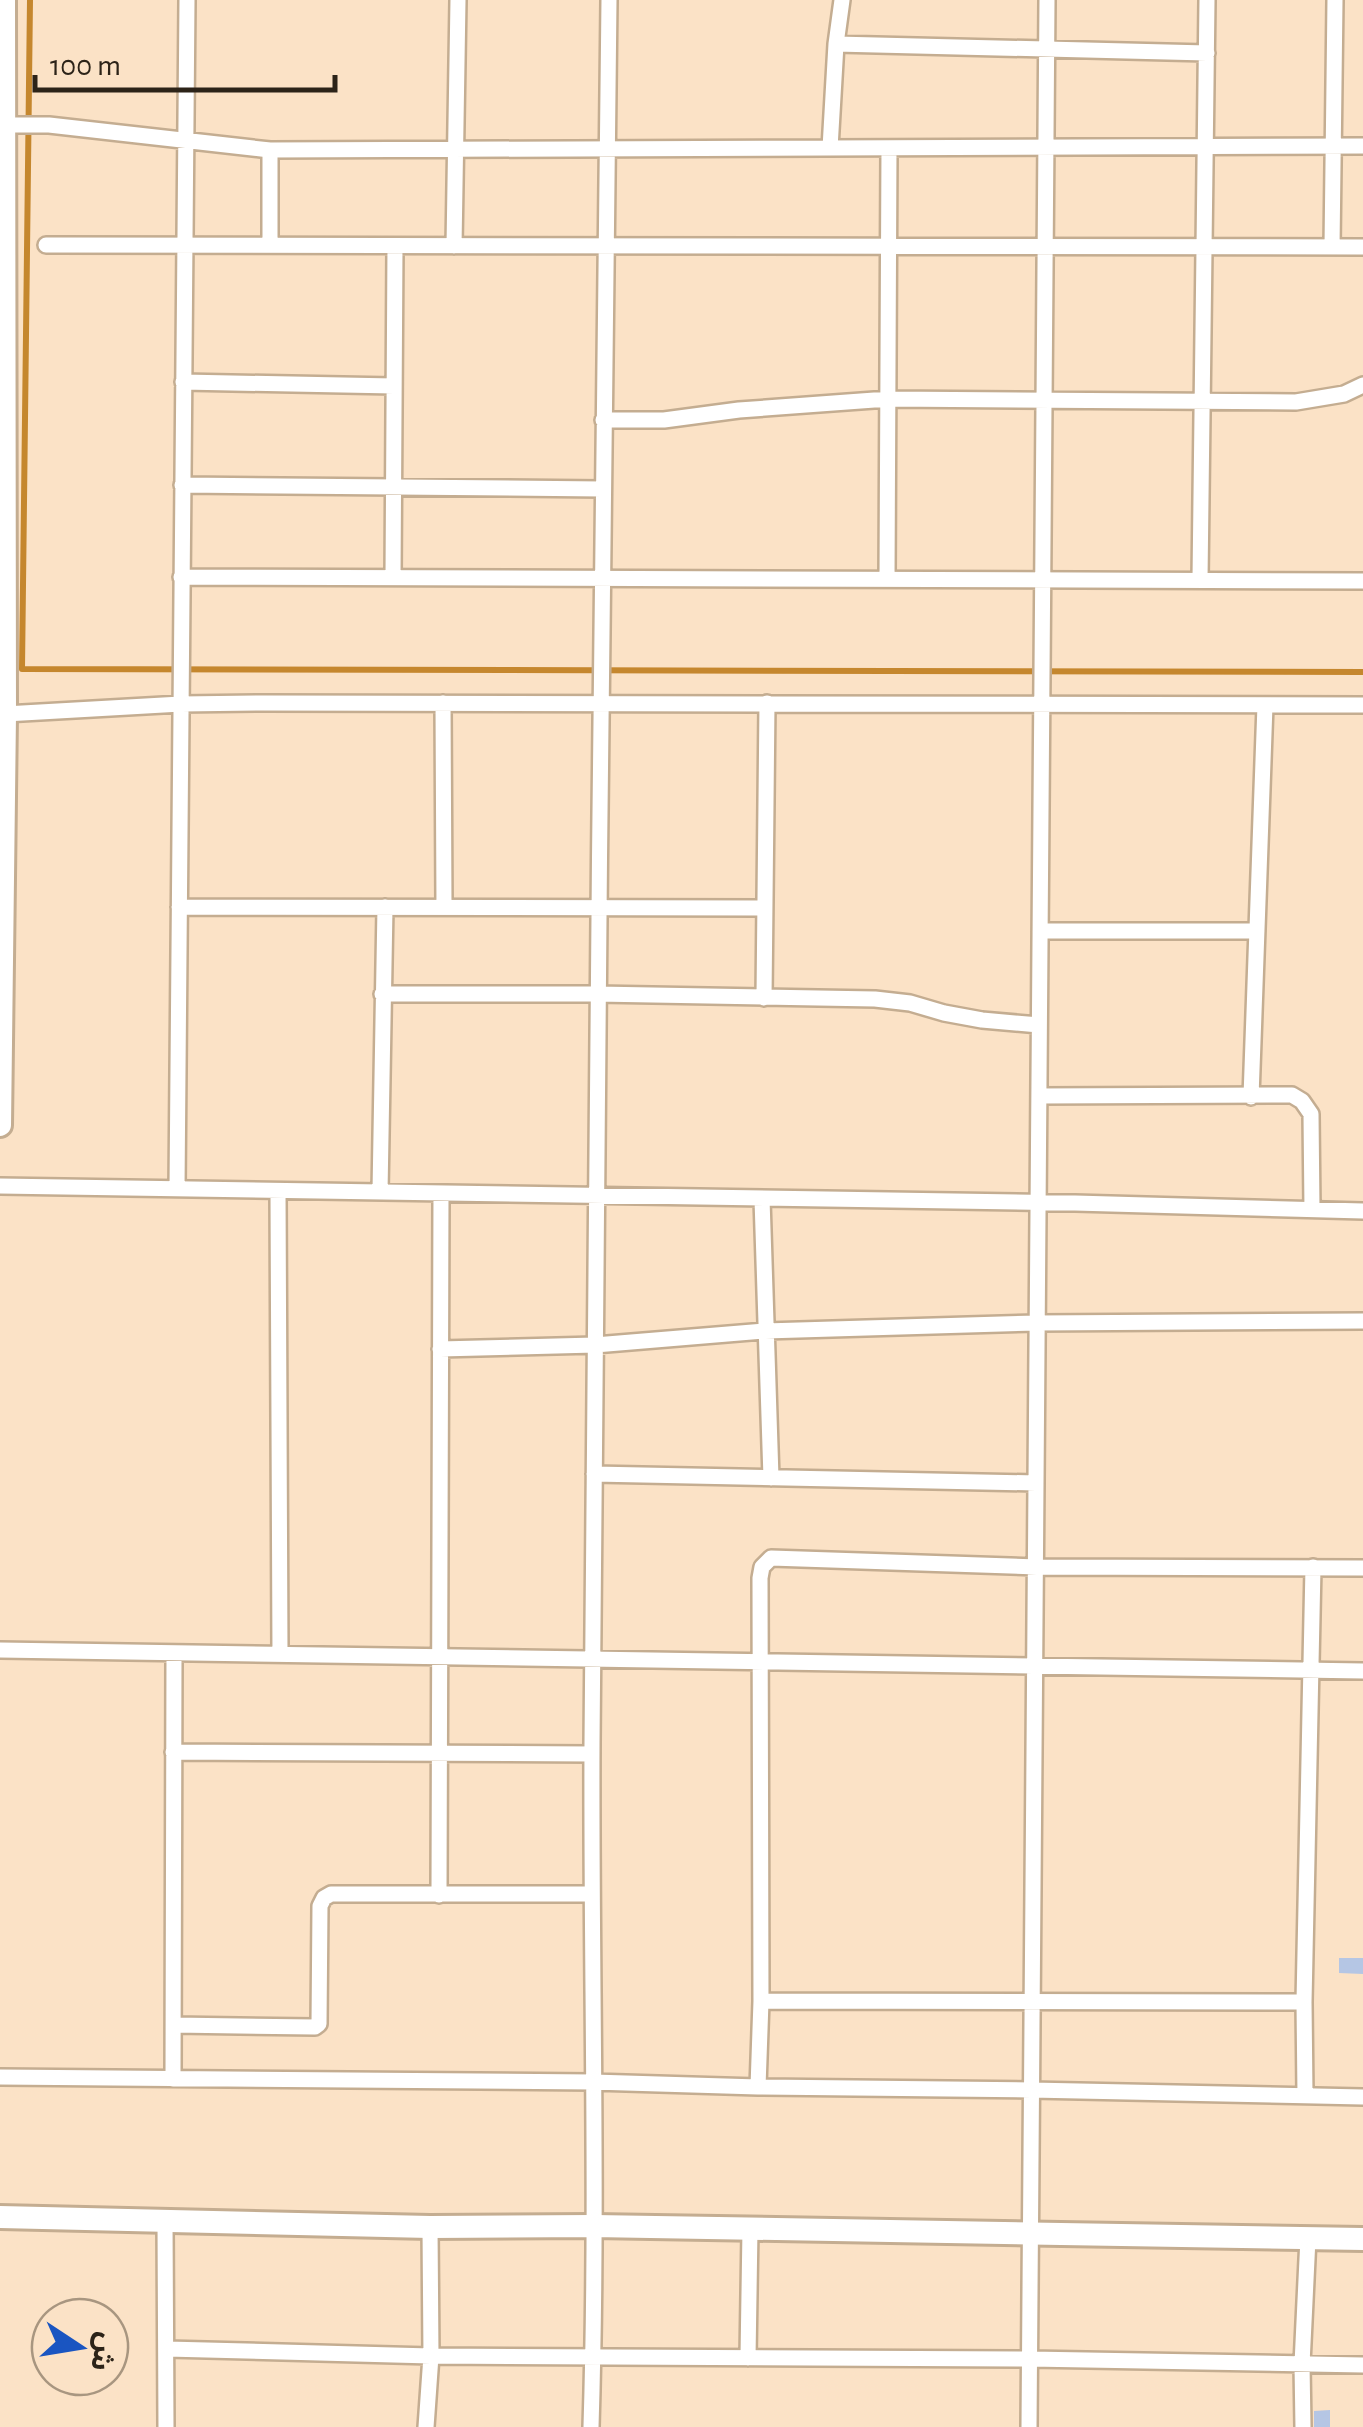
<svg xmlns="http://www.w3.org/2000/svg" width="1363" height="2427" font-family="'Alegreya Sans','Noto Sans Arabic',sans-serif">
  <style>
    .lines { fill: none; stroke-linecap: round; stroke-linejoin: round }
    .stream { stroke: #c5872e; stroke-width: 6 }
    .building { fill: #b5c6e4 }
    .street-casing { stroke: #c4ad91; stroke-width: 20 }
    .secondary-casing { stroke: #c4ad91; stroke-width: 28 }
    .street { stroke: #fff; stroke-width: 15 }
    .secondary { stroke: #fff; stroke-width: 22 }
  </style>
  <rect width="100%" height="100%" fill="#fbe2c6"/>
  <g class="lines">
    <path class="stream" d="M 30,0 L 22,669 L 1363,672"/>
  </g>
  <path class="building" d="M 1339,1958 L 1363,1958 L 1363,1974 L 1339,1973 Z
    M 1330,2410 L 1330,2427 L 1314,2427 L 1314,2411 Z"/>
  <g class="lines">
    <g class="street-casing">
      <path id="street" d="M 836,44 L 1207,53
        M 0,125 L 49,125 L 270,150 L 1363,146
        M 830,148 L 836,44 L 842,0
        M 270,150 L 270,245
        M 46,245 L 1363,247
        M 454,246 L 458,0
        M 1332,247 L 1335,0
        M 183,382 L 394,386
        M 603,420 L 664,420 L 739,410 L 888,399 L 1296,402 L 1344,394 L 1363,385
        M 182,485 L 602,489
        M 181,577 L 1363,581
        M 393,578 L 395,246
        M 887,579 L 889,148
        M 1200,580 L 1207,0
        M 443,703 L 444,907
        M 5,714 L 181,704 L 263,703 L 1363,705
        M 179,907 L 764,908
        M 1040,931 L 1257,931
        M 382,994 L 597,994 L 875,999 L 910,1003 L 944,1013 L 982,1020 L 1039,1025
        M 764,998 L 767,703
        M 1039,1096 L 1292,1095 L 1302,1101 L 1311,1114 L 1312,1210
        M 1251,1097 L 1265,705
        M 0,1186 L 1075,1203 L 1363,1211
        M 177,1189 L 187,0
        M 278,1191 L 280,1653
        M 380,1192 L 385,907
        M 762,1199 L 771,1478
        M 440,1349 L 595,1345 L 765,1331 L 1037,1323 L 1363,1321
        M 594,1474 L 1036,1483
        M 0,1650 L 1363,1671
        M 173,1752 L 592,1754
        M 439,1895 L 441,1193
        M 761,2001 L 1304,2002
        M 174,2025 L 315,2027 L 319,2024 L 320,1906 L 324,1898 L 331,1894 L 592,1894
        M 0,2077 L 593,2082 L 758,2087 L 1031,2090 L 1363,2097
        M 173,2079 L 174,1653
        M 758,2087 L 761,2001 L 760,1578 L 762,1567 L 771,1558 L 1037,1567 L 1363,1568
        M 1305,2095 L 1304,2002 L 1313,1567
        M 165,2221 L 166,2427
        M 167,2349 L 431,2356 L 1030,2359 L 1363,2365
        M 748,2358 L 750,2229
        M 426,2427 L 431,2356 L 430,2227
        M 591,2427 C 598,2199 591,1972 592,1744 C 597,1163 601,581 609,0
        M 1029,2427 L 1047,0
        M 1303,2427 L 1302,2364 L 1308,2238"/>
    </g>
    <g class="secondary-casing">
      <path id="secondary" d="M 0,1125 L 5,714 L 4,0
        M 0,2217 L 430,2227 L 594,2226 L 1363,2239"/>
    </g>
    <use href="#street" class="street"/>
    <use href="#secondary" class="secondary"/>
  </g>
  <g transform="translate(80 2347) rotate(102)"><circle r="48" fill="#fbe2c6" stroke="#a89680" stroke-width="2.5"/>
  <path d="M0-8L18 38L0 25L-18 38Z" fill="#1a55c1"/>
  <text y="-15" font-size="28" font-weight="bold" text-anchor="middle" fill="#2c2318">ش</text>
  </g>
  <path d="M35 75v15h300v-15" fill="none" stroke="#2c2318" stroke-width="5"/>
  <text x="50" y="75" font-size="30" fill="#2c2318" stroke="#fbe2c6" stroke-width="8" paint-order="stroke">100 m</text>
</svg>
